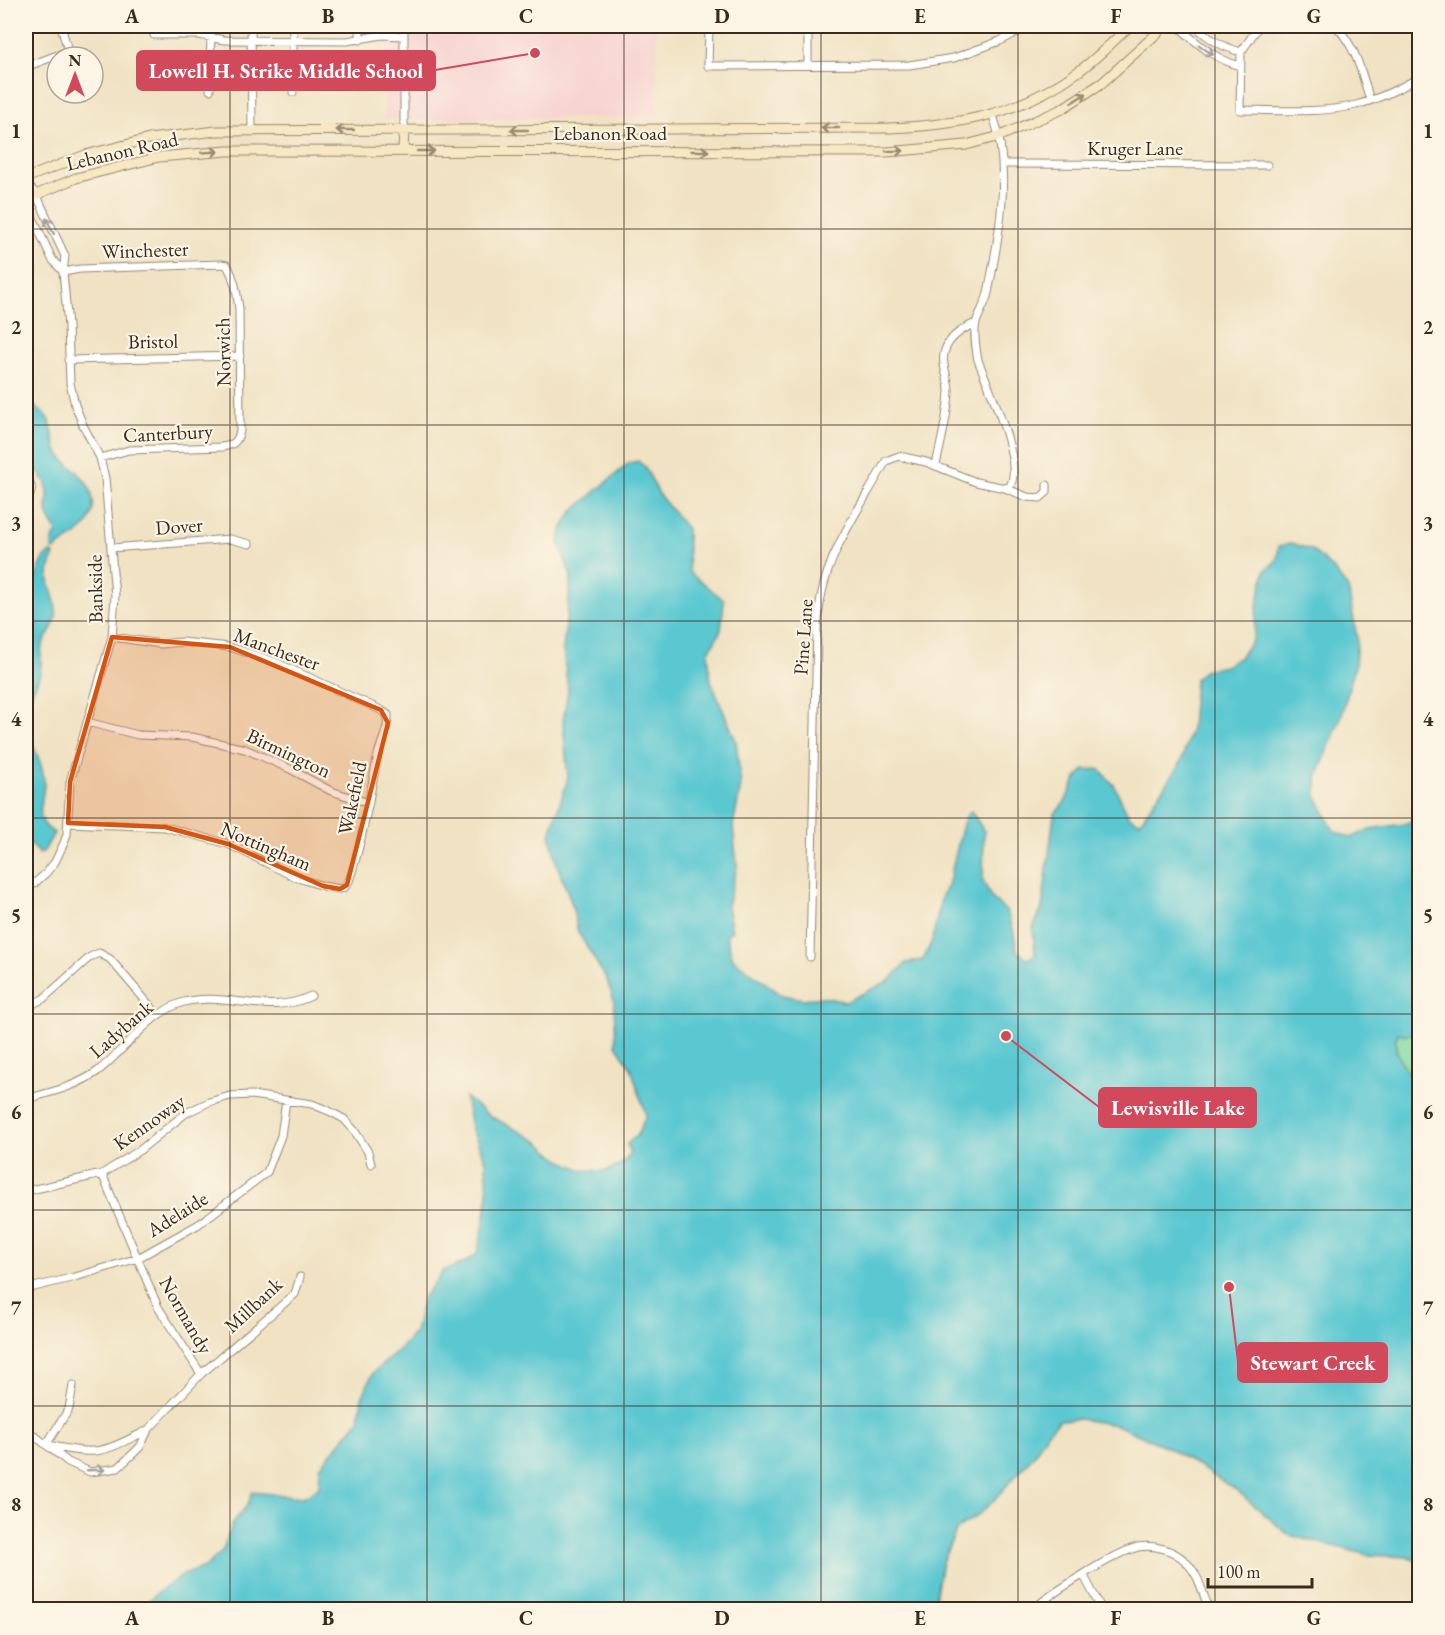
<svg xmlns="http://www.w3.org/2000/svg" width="1445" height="1635" font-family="'EB Garamond',serif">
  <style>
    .built { fill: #f7d0cf }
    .green { fill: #82dba0; stroke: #5e825f; stroke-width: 1.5 }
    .water { fill: #5ac7d1; stroke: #4a7878; stroke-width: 1.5 }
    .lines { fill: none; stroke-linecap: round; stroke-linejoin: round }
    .street-casing { stroke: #968670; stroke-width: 9 }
    .secondary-casing { stroke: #968670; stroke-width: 11 }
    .street { stroke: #fff; stroke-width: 7 }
    .secondary { stroke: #f7e8c3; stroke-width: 9 }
    .oneway { stroke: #a79f9a }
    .oneway2 { stroke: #998970 }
    .marked { fill: #d7540e; fill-opacity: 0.2; stroke: #d7540e; stroke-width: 4.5; stroke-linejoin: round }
    .grid { fill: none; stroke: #3b2a1e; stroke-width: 1.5; stroke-opacity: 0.55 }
    .labels { text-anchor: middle; stroke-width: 4.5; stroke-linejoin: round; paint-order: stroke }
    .street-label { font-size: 20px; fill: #3b2a1e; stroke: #fcf5e5 }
    .leader { fill: none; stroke: #d1495b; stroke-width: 2 }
    .callout-dot { fill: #d1495b; stroke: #fcf5e5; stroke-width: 2 }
    .callout { fill: #d1495b; stroke: #d1495b; stroke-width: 2 }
    .callout-label { font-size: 21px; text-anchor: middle; font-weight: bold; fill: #fff }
    .neatline { fill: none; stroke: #3b2a1e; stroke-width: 2 }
    .grid-label { font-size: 20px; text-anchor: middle; font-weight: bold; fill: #3b2a1e }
  </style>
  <rect width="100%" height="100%" fill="#fcf5e5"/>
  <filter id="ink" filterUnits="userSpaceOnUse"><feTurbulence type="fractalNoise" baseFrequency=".0167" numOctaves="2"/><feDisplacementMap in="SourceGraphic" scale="12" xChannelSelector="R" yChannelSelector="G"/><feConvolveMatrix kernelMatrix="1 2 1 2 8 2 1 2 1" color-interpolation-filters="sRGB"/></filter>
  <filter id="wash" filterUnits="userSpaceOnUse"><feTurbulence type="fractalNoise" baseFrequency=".008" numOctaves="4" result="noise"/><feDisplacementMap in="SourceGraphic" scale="24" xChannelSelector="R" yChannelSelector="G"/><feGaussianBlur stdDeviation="1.35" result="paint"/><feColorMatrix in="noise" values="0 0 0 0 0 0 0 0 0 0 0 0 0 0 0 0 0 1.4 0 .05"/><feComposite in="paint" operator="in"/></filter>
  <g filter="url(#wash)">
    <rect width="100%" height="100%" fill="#f0e2c3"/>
    <path class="built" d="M 386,26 L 657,26 L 657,117 L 384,120 Z"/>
    <path class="green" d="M 1419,1031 L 1419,1082 C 1406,1074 1390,1049 1398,1033 Z"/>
    <path class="water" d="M 26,401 C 32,406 39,409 45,415 C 54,424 52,442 59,454 C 65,464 75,468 82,477 C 95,492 98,512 84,528 C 76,537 63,542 54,550 L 52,549 L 52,541 L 57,532 C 54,525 50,521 48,515 C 46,508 48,502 48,495 C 48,479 36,470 26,459 Z
      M 638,461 L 645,467 L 660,496 L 687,529 L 689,572 L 724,600 L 721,630 L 708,653 L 711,681 L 736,741 L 741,785 L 733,826 L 737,867 L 727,906 L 732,931 L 726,935 L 733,959 L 782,995 L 803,999 L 823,997 L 846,1002 L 890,980 L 906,963 L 923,960 L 932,941 L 942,895 L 948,886 L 962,828 L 965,818 L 971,811 L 984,831 L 983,881 L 991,897 L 1007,912 L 1013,929 L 1017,951 L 1028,959 L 1035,954 L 1033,928 L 1042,908 L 1054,815 L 1065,802 L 1076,779 L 1084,770 L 1099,769 L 1114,785 L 1129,817 L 1140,822 L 1181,762 L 1191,729 L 1195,679 L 1204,670 L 1225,666 L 1240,657 L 1253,640 L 1258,601 L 1265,571 L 1277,560 L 1279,546 L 1291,543 L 1312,550 L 1333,569 L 1348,588 L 1357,638 L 1355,666 L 1341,717 L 1317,777 L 1317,797 L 1334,831 L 1351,838 L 1370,829 L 1404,824 L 1419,818 L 1419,1031 L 1407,1035 L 1398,1033 C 1389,1049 1406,1074 1420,1082 L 1419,1560 L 1408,1557 L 1369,1555 L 1289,1535 L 1236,1490 L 1169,1448 L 1116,1425 L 1079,1419 L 1060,1420 L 1047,1433 L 1034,1455 L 994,1500 L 977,1516 L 957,1529 L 942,1562 L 933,1609 L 139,1609 L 157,1593 L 185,1574 L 205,1567 L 222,1552 L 233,1523 L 249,1503 L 252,1492 L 303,1497 L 319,1488 L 320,1467 L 359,1420 L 362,1398 L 373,1373 L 398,1351 L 415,1332 L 423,1298 L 443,1271 L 462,1264 L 477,1254 L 484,1224 L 488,1194 L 486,1162 L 471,1127 L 465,1097 L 490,1116 L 538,1141 L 560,1160 L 583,1170 L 607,1171 L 623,1163 L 630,1153 L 627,1144 L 638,1135 L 646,1115 L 631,1068 L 616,1045 L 614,1001 L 607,980 L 578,932 L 571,901 L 557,865 L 550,834 L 568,778 L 563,722 L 568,690 L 563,650 L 571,576 L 559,542 L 563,527 L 572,512 L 629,463 Z
      M 51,553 L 54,554 C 51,562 48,572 49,581 C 51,593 58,604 56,617 C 54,627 48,633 44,642 C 39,650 42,664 40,673 C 37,686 29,694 26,707 L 26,630 L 33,607 L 29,596 L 38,571 L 45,557 Z
      M 26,736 C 35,746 43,767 44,781 C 44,804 31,818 54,833 L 44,851 L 40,854 L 26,839 Z"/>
  </g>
  <g filter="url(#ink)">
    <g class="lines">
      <g class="street-casing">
        <path id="street" d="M 154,26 L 154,35 L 199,35 L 224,40 L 347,41 L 382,35 L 404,36
          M 251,26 L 252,130
          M 293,26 L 293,92
          M 360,26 L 360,40
          M 709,26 L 708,66 L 909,65 L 954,58 L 1000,41 L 1030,26
          M 808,26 L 808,65
          M 1178,26 C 1197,44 1215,59 1240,66
          M 1196,26 C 1209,40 1223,47 1241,52
          M 1259,26 L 1241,52 L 1240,110 C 1278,110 1319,114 1356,105 C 1379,99 1399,89 1420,77
          M 1336,26 C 1357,49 1361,71 1370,100
          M 26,67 L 68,51 L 61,26
          M 210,90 L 211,26
          M 993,115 C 1012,170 999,237 988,293 C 986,303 979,313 976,323 C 973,334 976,349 978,360 C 988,386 1024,463 1010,486 L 1005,488
          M 404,129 L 404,26
          M 1003,164 L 1267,165
          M 26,183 L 36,194 L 65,256 L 63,272 L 68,326 L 70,383 L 75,405 L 83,425 L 100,458 L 105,478 L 115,596 L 112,637 L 70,782 L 67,834 L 64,843 L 55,862 L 46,873 L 26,891
          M 26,203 L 52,259 L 63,272
          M 63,272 L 80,269 L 221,264 L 227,265 C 235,279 237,293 239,309 L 240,431 C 237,443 233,445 222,447 L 129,450 L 100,458
          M 68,360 L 240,356
          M 936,465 C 941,441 948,416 949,391 C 949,377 940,364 945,350 C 950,336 964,328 976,323
          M 26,477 C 34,486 32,493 26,502
          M 111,548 L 230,539 L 249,544
          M 87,722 L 138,735 L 192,737 L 245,749 L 290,769 L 331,791 L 369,803
          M 68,823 L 165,827 L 228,844 L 295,877 L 323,886 L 340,889 L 345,887 L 349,881 C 363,840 369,797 378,755 C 381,742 389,729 388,715 L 381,710 L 273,661 L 230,647 L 182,642 L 161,644 L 112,637
          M 810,957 L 817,629 C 818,619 819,608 821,597 C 830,547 863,504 886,461 L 899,456 L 926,462 L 976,482 L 1005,488 L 1027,497 L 1040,498 L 1047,492 L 1047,485
          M 26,1007 L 43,999 L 90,957 L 99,953 L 110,959 L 158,1015
          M 26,1099 C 51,1092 76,1087 98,1071 C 125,1050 151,1011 184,1002 C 226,991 268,1017 311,996
          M 102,1174 L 158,1307 L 201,1374
          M 26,1191 L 102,1174 L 140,1150 L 186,1113 L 209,1102 L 230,1096 L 252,1095 L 312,1104 L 329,1111 L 344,1119 L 354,1130 L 368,1152 L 371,1164
          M 26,1289 L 75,1277 L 138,1258 L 199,1224 L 267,1172 L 281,1136 L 286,1100
          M 26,1429 L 68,1462 L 90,1472 L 118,1468 L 140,1447 L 148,1430 L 201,1374 L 295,1294 L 300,1277
          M 46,1445 L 69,1409 L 73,1385
          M 48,1445 C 98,1457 103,1452 148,1430
          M 1084,1576 L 1102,1610
          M 1032,1610 C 1050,1594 1116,1552 1138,1547 C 1154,1544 1174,1550 1185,1561 C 1201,1576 1201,1593 1210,1610"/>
      </g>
      <g class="secondary-casing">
        <path id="secondary" d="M 403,151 L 404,129
          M 26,178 L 85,155 L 149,139 L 216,131 L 889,128 C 962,125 1018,115 1079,71 C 1097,58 1113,41 1130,26
          M 26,199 L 76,178 L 159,157 L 227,151 L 887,152 L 966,145 L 1000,136 L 1060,110 L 1102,83 L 1165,26"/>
      </g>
      <use href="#street" class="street"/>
      <use href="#secondary" class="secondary"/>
    </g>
    <defs><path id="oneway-shaft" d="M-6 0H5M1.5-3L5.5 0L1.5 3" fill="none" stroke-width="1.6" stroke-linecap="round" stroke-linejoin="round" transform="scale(1.5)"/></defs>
    <g class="oneway">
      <use href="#oneway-shaft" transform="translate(1206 50) rotate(35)"/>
      <use href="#oneway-shaft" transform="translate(50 226) rotate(-116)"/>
      <use href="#oneway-shaft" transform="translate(96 1470) rotate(-2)"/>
    </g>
    <g class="oneway2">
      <use href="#oneway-shaft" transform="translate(1079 98) rotate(-32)"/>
      <use href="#oneway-shaft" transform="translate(830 128) rotate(-180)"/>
      <use href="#oneway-shaft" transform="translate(345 130) rotate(180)"/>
      <use href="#oneway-shaft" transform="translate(519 130) rotate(-180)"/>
      <use href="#oneway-shaft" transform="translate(426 151)"/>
      <use href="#oneway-shaft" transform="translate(700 151)"/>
      <use href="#oneway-shaft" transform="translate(895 151) rotate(-2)"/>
      <use href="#oneway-shaft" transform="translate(210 152) rotate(-4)"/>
    </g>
  </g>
  <path class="marked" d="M 112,637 L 230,647 L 381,710 L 388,723 L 347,885 L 340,889 L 323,886 L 228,844 L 165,827 L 68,823 L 70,782 Z"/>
  <path class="grid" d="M 230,26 L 230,1610M 427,26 L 427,1610M 624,26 L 624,1610M 821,26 L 821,1610M 1018,26 L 1018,1610M 1215,26 L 1215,1610M 26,229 L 1420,229M 26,425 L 1420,425M 26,621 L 1420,621M 26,818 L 1420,818M 26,1014 L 1420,1014M 26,1210 L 1420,1210M 26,1406 L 1420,1406"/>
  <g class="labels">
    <g class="street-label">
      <text x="610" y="140">Lebanon Road</text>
      <text x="1135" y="155">Kruger Lane</text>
      <text transform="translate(122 151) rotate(-13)" y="7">Lebanon Road</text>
      <text transform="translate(145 250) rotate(-2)" y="7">Winchester</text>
      <text transform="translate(153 341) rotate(-1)" y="7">Bristol</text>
      <text transform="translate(223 352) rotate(-91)" y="7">Norwich</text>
      <text transform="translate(168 433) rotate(-3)" y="7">Canterbury</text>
      <text transform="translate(179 526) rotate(-4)" y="7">Dover</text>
      <text transform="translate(95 589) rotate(-91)" y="7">Bankside</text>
      <text transform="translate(803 637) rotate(-86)" y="7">Pine Lane</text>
      <text transform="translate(277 649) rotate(20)" y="7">Manchester</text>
      <text transform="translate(289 753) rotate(25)" y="7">Birmington</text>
      <text transform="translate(352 798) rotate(-78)" y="7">Wakefield</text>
      <text transform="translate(266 846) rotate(23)" y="7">Nottingham</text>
      <text transform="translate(121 1029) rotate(-41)" y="7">Ladybank</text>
      <text transform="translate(149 1122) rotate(-35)" y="7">Kennoway</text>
      <text transform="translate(177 1214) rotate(-32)" y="7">Adelaide</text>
      <text transform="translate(253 1305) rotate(-43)" y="7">Millbank</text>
      <text transform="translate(186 1315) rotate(60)" y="7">Normandy</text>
    </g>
  </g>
  <path class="leader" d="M535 53L435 70M1006 1036L1099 1107M1229 1287L1238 1362"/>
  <g class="callout-dot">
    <circle cx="535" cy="53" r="6"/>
    <circle cx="1006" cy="1036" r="6"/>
    <circle cx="1229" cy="1287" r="6"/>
  </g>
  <g class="callout">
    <rect x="137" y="51" width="298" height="39" rx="6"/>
    <rect x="1099" y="1088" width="157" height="39" rx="6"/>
    <rect x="1238" y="1343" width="149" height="39" rx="6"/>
  </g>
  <g class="callout-label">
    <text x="286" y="78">Lowell H. Strike Middle School</text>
    <text x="1178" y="1115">Lewisville Lake</text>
    <text x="1313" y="1370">Stewart Creek</text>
  </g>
  <rect width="1445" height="1635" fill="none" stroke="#fcf5e5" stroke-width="66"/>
  <g transform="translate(75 75)"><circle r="28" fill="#fcf5e5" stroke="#afa495" stroke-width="1.5"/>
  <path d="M0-4.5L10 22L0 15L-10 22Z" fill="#d1495b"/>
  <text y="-9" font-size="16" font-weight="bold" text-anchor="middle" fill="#3b2a1e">N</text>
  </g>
  <path d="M1208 1578v9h104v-9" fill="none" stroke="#3b2a1e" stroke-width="3"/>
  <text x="1217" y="1578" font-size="18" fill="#3b2a1e" stroke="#fcf5e5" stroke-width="4.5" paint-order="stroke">100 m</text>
  <rect x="33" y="33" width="1379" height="1569" class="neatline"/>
  <g class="grid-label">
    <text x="132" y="23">A</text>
    <text x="328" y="23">B</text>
    <text x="526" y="23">C</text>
    <text x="722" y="23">D</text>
    <text x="920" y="23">E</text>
    <text x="1116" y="23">F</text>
    <text x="1314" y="23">G</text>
    <text x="16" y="138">1</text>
    <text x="1428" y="138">1</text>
    <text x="16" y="334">2</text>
    <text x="1428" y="334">2</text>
    <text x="16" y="530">3</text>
    <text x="1428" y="530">3</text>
    <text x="16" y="726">4</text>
    <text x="1428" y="726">4</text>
    <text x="16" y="922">5</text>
    <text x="1428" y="922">5</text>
    <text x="16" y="1119">6</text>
    <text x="1428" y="1119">6</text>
    <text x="16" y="1315">7</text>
    <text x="1428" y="1315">7</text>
    <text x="16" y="1511">8</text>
    <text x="1428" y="1511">8</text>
    <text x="132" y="1625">A</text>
    <text x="328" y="1625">B</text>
    <text x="526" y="1625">C</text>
    <text x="722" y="1625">D</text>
    <text x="920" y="1625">E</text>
    <text x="1116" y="1625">F</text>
    <text x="1314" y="1625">G</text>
  </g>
</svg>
